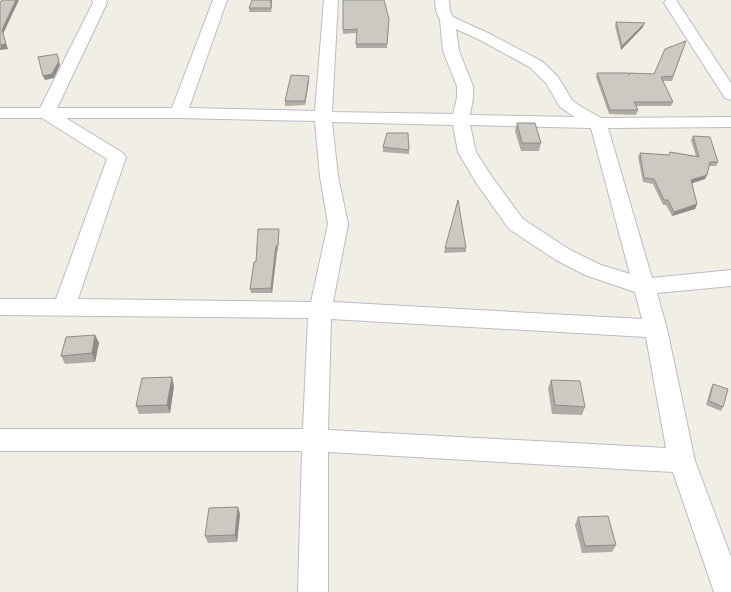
<svg xmlns="http://www.w3.org/2000/svg" width="731" height="592" font-family="'Public Sans',sans-serif">
  <style>
    .lines { fill: none; stroke-linecap: round; stroke-linejoin: round }
    .minor-casing { stroke: #babdc2; stroke-width: 2 }
    .minor { fill: #fff; fill-rule: evenodd }
    .wall { fill: #afaca7 }
    .shaded-wall { fill: #8f8c88 }
    .building { fill: #ccc8c2; stroke: #8f8c88 }
  </style>
  <rect width="100%" height="100%" fill="#f0eee5"/>
  <g class="lines">
    <g class="minor-casing">
      <path id="minor" d="M 92,0 L 106,0 L 107,3 L 57,108 L 172,108 L 213,0 L 227,0 L 189,108 L 315,111 L 324,0 L 338,0 L 332,112 L 453,114 L 457,98 L 457,86 L 443,51 L 440,20 L 436,11 L 435,0 L 449,0 L 450,11 L 453,17 L 490,34 L 543,62 L 558,77 L 572,100 L 580,106 L 601,118 L 731,117 L 731,127 L 608,128 L 652,278 L 731,270 L 731,286 L 657,293 L 667,329 L 695,461 L 731,557 L 731,592 L 714,592 L 673,472 L 328,452 L 328,592 L 298,592 L 302,451 L 0,451 L 0,429 L 303,429 L 308,318 L 0,315 L 0,299 L 56,299 L 107,159 L 42,118 L 0,118 L 0,108 L 40,108 L 93,3 ZM 456,29 L 480,40 L 531,68 L 546,83 L 560,107 L 575,117 L 470,115 L 473,98 L 473,86 L 459,51 ZM 66,118 L 179,118 L 315,121 L 320,176 L 328,224 L 311,302 L 78,299 L 126,157 L 123,153 ZM 332,122 L 453,125 L 458,152 L 477,184 L 509,229 L 556,260 L 585,275 L 635,292 L 642,319 L 333,302 L 348,224 L 338,176 ZM 470,125 L 591,128 L 630,274 L 601,265 L 570,250 L 523,219 L 492,177 L 476,152 ZM 331,319 L 646,337 L 666,448 L 328,430 Z
        M 666,0 L 676,0 L 731,83 L 731,100 L 725,98 L 723,95 L 664,3 Z"/>
    </g>
    <use href="#minor" class="minor"/>
  </g>
  <path class="wall" d="M 272,0 L 271,12 L 249,12 L 249,8 Z
    M 343,0 L 389,19 L 387,48 L 356,48 L 356,33 L 343,34 Z
    M 616,22 L 643,27 L 621,50 L 615,26 Z
    M 686,41 L 672,81 L 663,81 L 673,102 L 671,106 L 636,106 L 638,110 L 636,115 L 609,114 L 596,77 L 597,73 L 629,74 L 629,73 L 654,74 Z
    M 309,80 L 305,105 L 285,106 L 285,101 Z
    M 517,123 L 541,143 L 539,151 L 521,151 L 515,131 Z
    M 693,136 L 718,162 L 716,166 L 709,166 L 707,175 L 705,179 L 692,183 L 697,204 L 695,209 L 672,216 L 666,205 L 663,205 L 653,184 L 643,182 L 638,157 L 640,153 L 669,155 L 670,152 L 696,156 L 691,140 Z
    M 383,147 L 409,150 L 409,154 L 383,152 Z
    M 279,229 L 279,233 L 278,251 L 277,251 L 272,293 L 251,293 L 250,289 L 256,262 Z
    M 445,248 L 466,248 L 466,252 L 444,253 Z
    M 95,335 L 99,343 L 95,362 L 65,364 L 61,356 Z
    M 551,380 L 585,407 L 582,415 L 552,414 L 548,388 Z
    M 713,384 L 723,407 L 721,411 L 706,405 L 711,388 Z
    M 174,386 L 170,413 L 139,414 L 136,406 Z
    M 240,514 L 237,542 L 208,543 L 205,536 Z
    M 578,517 L 616,545 L 612,552 L 582,553 L 575,525 Z"/>
  <path class="shaded-wall" d="M 16,0 L 19,0 L 3,34 L 8,49 L 0,50 L 2,30 Z
    M 271,0 L 272,0 L 271,12 Z
    M 645,23 L 643,27 L 621,50 L 622,46 Z
    M 57,54 L 60,65 L 54,78 L 45,80 L 43,76 Z
    M 309,76 L 309,80 L 305,105 L 305,101 Z
    M 707,175 L 705,179 L 690,184 L 691,180 Z
    M 697,204 L 695,209 L 672,216 L 674,212 Z
    M 276,246 L 277,251 L 272,293 L 271,288 Z
    M 95,335 L 99,343 L 95,362 L 92,353 Z
    M 172,377 L 174,386 L 170,413 L 167,405 Z
    M 238,507 L 240,514 L 237,542 L 235,535 Z"/>
  <path class="building" d="M 2,0 L 16,0 L 2,30 L 6,44 L 0,45 L 0,2 Z
    M 252,0 L 271,0 L 271,8 L 249,8 Z
    M 343,0 L 384,0 L 389,19 L 387,44 L 356,44 L 357,29 L 343,30 Z
    M 616,22 L 645,23 L 622,46 Z
    M 686,41 L 673,76 L 661,77 L 673,102 L 634,102 L 638,110 L 610,110 L 597,73 L 628,73 L 629,75 L 629,73 L 654,74 L 665,49 Z
    M 57,54 L 59,61 L 52,74 L 43,76 L 38,57 Z
    M 291,75 L 309,76 L 305,101 L 285,101 Z
    M 517,123 L 535,123 L 541,143 L 522,143 Z
    M 387,133 L 408,133 L 409,150 L 383,147 Z
    M 693,136 L 710,137 L 718,162 L 710,162 L 707,175 L 691,180 L 697,204 L 674,212 L 668,200 L 664,200 L 654,179 L 644,178 L 640,153 L 669,155 L 670,152 L 699,157 Z
    M 458,200 L 466,248 L 445,248 Z
    M 258,229 L 279,229 L 278,246 L 276,246 L 271,288 L 250,289 L 254,262 L 256,262 Z
    M 95,335 L 92,353 L 61,356 L 66,337 Z
    M 172,377 L 167,405 L 136,406 L 142,378 Z
    M 551,380 L 580,381 L 585,407 L 555,405 Z
    M 713,384 L 728,389 L 723,407 L 709,401 Z
    M 238,507 L 235,535 L 205,536 L 209,508 Z
    M 608,516 L 616,545 L 585,546 L 578,517 Z"/>
</svg>
